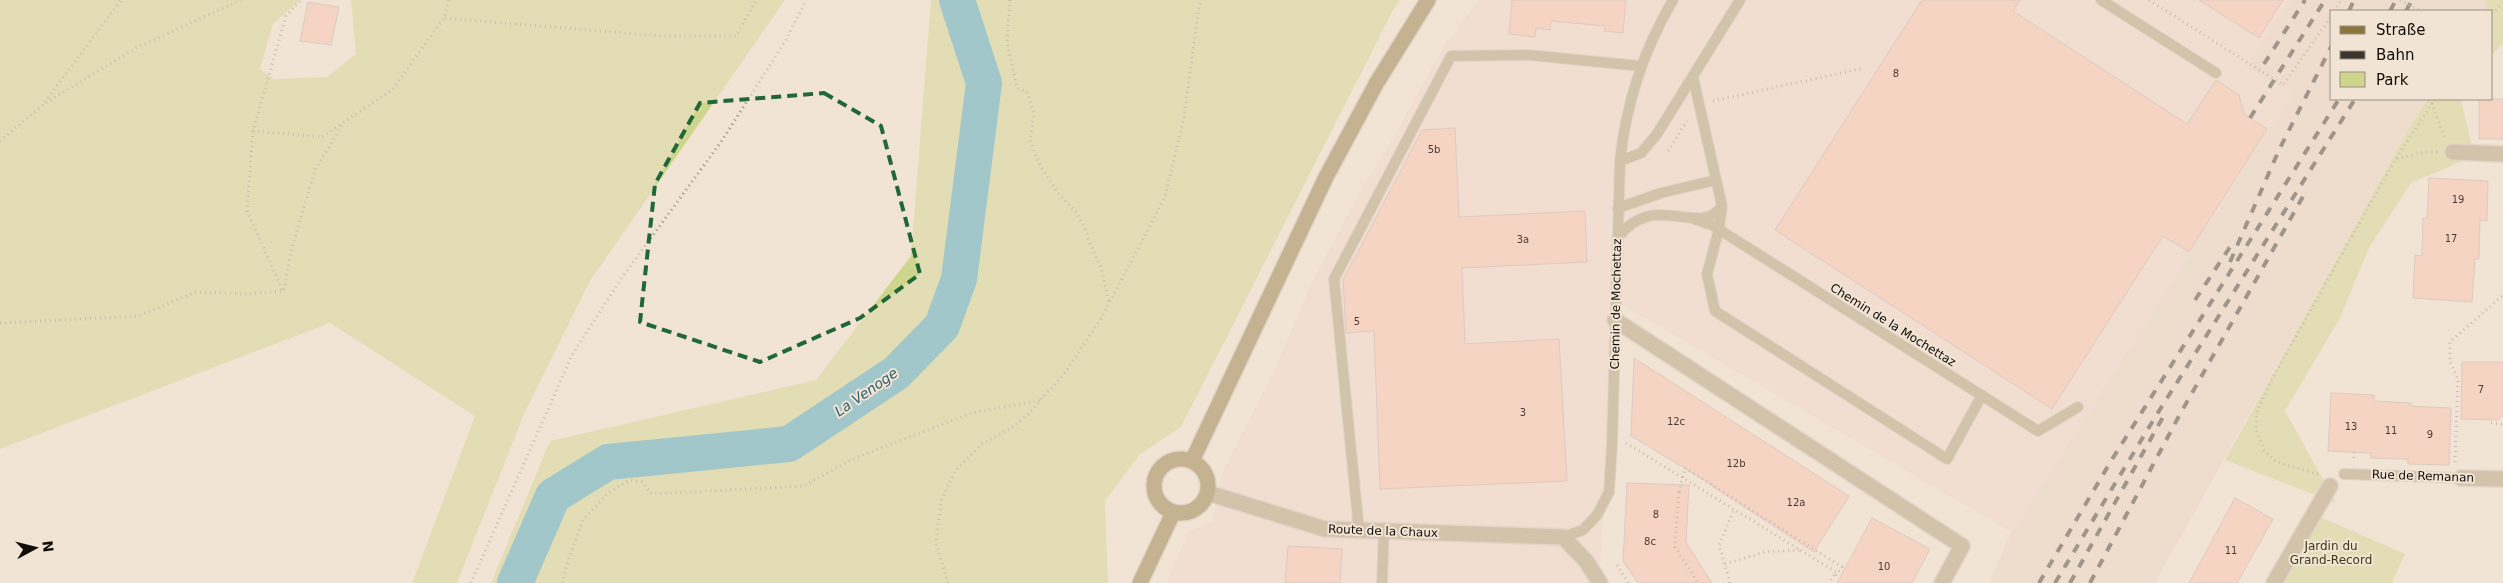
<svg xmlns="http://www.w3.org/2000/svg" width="2503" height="583" font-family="'DejaVu Sans',sans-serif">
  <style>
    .commercial { fill: #efd7cd }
    .built { fill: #e9d6c1 }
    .green { fill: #ced68e }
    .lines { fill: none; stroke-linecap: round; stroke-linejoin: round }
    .river { stroke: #42a4bc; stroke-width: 36 }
    .building { fill: #fbc0ae; stroke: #c0aca6 }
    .lane-casing { stroke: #cec2b4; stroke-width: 12 }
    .street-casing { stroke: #cec2b4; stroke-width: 18 }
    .secondary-casing { stroke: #cec2b4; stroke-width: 18 }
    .path { stroke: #968c82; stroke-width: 3; stroke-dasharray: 1 4; stroke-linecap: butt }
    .lane { stroke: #aa9b76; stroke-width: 10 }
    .street { stroke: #aa9b76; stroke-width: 15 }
    .secondary { stroke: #8c763c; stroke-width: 15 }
    .rail { stroke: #3c362f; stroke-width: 4; stroke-dasharray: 9 9; stroke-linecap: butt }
    .path-bridge { stroke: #968c82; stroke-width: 3; stroke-dasharray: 1 4; stroke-linecap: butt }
    .marked { fill: none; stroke: #206835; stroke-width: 4; stroke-dasharray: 10 6; stroke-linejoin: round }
    .labels { text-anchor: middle; stroke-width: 4; stroke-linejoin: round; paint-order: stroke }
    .number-label { font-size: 10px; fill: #4c3a32 }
    .street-label { font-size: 12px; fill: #110d08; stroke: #f2e4d5 }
    .park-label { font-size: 12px; fill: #393d14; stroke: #f2e4d5 }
    .water-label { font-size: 14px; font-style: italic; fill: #2a606d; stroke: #f2e4d5 }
  </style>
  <rect width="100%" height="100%" fill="#f2e4d5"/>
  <path class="commercial" d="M 1479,0 L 2291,0 L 2246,66 L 2291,95 L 2011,532 L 1616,301 L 1599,583 L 1166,583 L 1189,531 L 1212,522 L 1222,473 L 1273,373 L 1309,288 L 1357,197 L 1397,131 L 1445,44 Z"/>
  <path class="built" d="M 2291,0 L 2484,0 L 2487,9 L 2485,11 L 2332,11 L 2332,99 L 2428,99 L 2411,125 L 2155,583 L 1989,583 L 2011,532 L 2291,95 L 2245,66 Z"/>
  <path class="green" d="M 0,0 L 298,0 L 299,1 L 273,24 L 260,69 L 274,79 L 327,77 L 356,54 L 351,0 L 785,0 L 590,281 L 524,414 L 457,583 L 412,583 L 475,416 L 330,323 L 0,449 Z
    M 931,0 L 1400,0 L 1392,12 L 1181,427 L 1139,455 L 1105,501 L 1108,583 L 491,583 L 550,441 L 816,380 L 911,256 Z
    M 2484,0 L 2503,0 L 2503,43 L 2492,55 L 2492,11 L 2485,11 L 2487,8 Z
    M 2428,99 L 2461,99 L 2474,156 L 2411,183 L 2369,248 L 2340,318 L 2285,411 L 2336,503 L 2225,460 L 2411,125 Z
    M 2318,516 L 2405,554 L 2392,583 L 2281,583 Z"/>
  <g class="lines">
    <path class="river" d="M 515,583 L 553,496 L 608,462 L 789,444 L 896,373 L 942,326 L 959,279 L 984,83 L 957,0"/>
  </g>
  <path class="building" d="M 1512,0 L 1626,0 L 1623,33 L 1604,31 L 1605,26 L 1551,21 L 1550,30 L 1536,28 L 1535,37 L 1509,34 Z
    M 1922,0 L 2020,0 L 2013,11 L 2187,124 L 2216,80 L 2239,95 L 2244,114 L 2267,129 L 2189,252 L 2163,236 L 2052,409 L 1775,230 Z
    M 2199,0 L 2283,0 L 2259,38 Z
    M 308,2 L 339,7 L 331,45 L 300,41 Z
    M 2479,99 L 2503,99 L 2503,139 L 2479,139 Z
    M 1455,128 L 1459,217 L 1585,211 L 1587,262 L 1462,268 L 1465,344 L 1559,339 L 1567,481 L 1380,489 L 1374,331 L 1346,333 L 1343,280 L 1422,130 Z
    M 2429,178 L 2488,181 L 2487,221 L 2480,220 L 2479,259 L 2475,259 L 2472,302 L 2413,298 L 2415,255 L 2422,256 L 2423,218 L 2427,218 Z
    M 1634,358 L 1849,496 L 1814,552 L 1712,486 L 1714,486 L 1631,436 Z
    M 2462,362 L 2503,362 L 2503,416 L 2500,416 L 2499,420 L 2461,419 Z
    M 2331,393 L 2374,395 L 2374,401 L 2411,403 L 2410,406 L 2451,408 L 2449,465 L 2408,464 L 2408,459 L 2371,458 L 2371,453 L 2328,451 Z
    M 1627,483 L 1689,485 L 1686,542 L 1712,583 L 1638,583 L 1623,561 Z
    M 2235,498 L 2273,519 L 2237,583 L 2189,583 Z
    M 1872,518 L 1930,549 L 1912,583 L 1837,583 Z
    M 1288,546 L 1342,549 L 1340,583 L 1285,583 Z"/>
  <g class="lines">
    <g class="lane-casing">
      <path id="lane" d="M 2101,0 L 2216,73
        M 1693,77 L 1722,206 L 1719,229 L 1707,274 L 1715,311 L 1947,459 L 1982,395
        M 1620,161 L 1641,153 L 1657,134 L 1740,0
        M 1618,208 L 1661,193 L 1716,180
        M 1694,219 L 1712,225 L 2038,431 L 2078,407
        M 1618,237 C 1657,189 1698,239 1722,206
        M 2344,474 L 2461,478
        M 1359,530 L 1334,279 L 1451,56 L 1529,55 L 1640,66
        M 1563,537 L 1583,530 L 1597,515 L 1609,492 L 1612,445 L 1620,161 C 1626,103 1643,51 1673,0
        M 1382,583 L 1384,531"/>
    </g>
    <g class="street-casing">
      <path id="street" d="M 2453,152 L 2503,154
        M 1615,320 L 1962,546 L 1942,583
        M 2461,478 L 2503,479
        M 1208,493 L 1325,529 L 1563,537 L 1586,561 L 1600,583
        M 2274,583 L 2330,486"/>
    </g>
    <g class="secondary-casing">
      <path id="secondary" d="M1154 486a27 27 0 1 1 54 0a27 27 0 1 1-54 0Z
        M 1192,461 L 1326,177 L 1376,84 L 1428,0
        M 1140,583 L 1173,513"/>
    </g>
    <path class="path" d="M 449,0 L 444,18 L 662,36 L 736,36 L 756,0
      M 1010,0 L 1007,42 L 1017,88 L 1027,92 L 1034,114 L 1030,139 L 1038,162 L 1058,193 L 1076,212 L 1086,230 L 1090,244 L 1101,267 L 1109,302
      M 2149,0 L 2283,85 L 2332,15
      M 2334,11 L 2341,0
      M 2492,14 L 2503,3
      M 1713,101 L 1864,68
      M 45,102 L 121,0
      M 2432,103 L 2445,139
      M 253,131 L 322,137 L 392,90 L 444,18
      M 0,141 L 44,104 L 136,48 L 241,0
      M 1668,151 L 1687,121
      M 2397,159 L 2425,152 L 2437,152
      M 284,290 L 291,251 L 315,170 L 343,124
      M 0,323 L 138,316 L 196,292 L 247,294 L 283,291 L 247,211 L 253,131 L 286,16 L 301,0
      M 2491,423 L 2503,424
      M 1626,443 L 1836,572 L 1829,583
      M 2354,452 L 2354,461
      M 2455,462 L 2458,379 L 2450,362 L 2450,342 L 2503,295
      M 1685,468 L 1842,567 L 1834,578
      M 2318,474 L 2276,462 L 2264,450 L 2256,430 L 2257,411 L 2273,377 L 2395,160 L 2435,99
      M 1679,492 L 1675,547 L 1698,583
      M 1725,564 L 1765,552 L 1803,550
      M 1617,565 L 1628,583
      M 471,583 L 572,355 L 621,279 L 721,142 L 786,40 L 806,0
      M 562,583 L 569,558 L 583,520 L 608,493 L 630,480 L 642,482 L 652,494 L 803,486 L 857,457 L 972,413 L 1041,400
      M 948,583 L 936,543 L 941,501 L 955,471 L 982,444 L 1013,427 L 1028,414 L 1064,374 L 1102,317 L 1165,197 L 1184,117 L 1200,0
      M 1730,583 L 1719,545 L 1734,510"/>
    <use href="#lane" class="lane"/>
    <use href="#street" class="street"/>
    <use href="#secondary" class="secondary"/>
    <path class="rail" d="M 2349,11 L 2354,0
      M 2390,11 L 2396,0
      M 2406,11 L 2412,0
      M 2264,64 L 2305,0
      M 2250,118 L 2325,0
      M 2230,262 L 2279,150 L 2332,45
      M 2195,300 L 2232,244
      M 2039,583 L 2111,461 L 2339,99
      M 2055,583 L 2154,419 L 2355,99
      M 2070,583 L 2163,417
      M 2090,583 L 2179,416 L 2305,193"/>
    <path class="path-bridge" d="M 2400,0 L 2420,11
      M 1679,492 L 1685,468"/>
  </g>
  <path d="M0 0H2503V583H0ZM 824,93 L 881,126 L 920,274 L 860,318 L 760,362 L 640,322 L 655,184 L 700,103 Z" fill="#f2e4d5" fill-opacity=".55" fill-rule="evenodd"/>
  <path class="marked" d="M 824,93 L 881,126 L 920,274 L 860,318 L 760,362 L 640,322 L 655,184 L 700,103 Z"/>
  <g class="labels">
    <g class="number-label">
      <text x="1896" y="77">8</text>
      <text x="1434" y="153">5b</text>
      <text x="2458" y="203">19</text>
      <text x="2451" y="242">17</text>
      <text x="1523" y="243">3a</text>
      <text x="1357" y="325">5</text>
      <text x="2481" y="393">7</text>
      <text x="1523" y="416">3</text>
      <text x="1676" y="425">12c</text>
      <text x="2351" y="430">13</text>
      <text x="2391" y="434">11</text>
      <text x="2430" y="438">9</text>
      <text x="1736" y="467">12b</text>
      <text x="1796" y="506">12a</text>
      <text x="1656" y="518">8</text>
      <text x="1650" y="545">8c</text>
      <text x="2231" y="554">11</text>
      <text x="1884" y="570">10</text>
    </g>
    <g class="street-label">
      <text transform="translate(1616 304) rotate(-89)" y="4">Chemin de Mochettaz</text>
      <text transform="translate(1893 325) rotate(32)" y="4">Chemin de la Mochettaz</text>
      <text transform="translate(2423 476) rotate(2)" y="4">Rue de Remanan</text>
      <text transform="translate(1383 531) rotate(2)" y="4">Route de la Chaux</text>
    </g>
    <g class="park-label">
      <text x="2331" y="550">Jardin du<tspan x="2331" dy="14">Grand-Record</tspan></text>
    </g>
    <g class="water-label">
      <text transform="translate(866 392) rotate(-35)" y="5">La Venoge</text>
    </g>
  </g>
  <rect x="2330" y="10" width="162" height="90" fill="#f2e4d5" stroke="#988e83"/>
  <rect x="2340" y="26" width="25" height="8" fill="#8c763c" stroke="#988e83"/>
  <text x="2376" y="35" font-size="15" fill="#110d08">Straße</text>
  <rect x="2340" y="51" width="25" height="8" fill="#3c362f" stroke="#988e83"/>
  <text x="2376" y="60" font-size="15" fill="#110d08">Bahn</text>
  <rect x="2340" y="72" width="25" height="15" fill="#ced68e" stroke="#988e83"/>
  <text x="2376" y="85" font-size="15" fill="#110d08">Park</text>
  <g transform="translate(35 548) rotate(83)" stroke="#f2e4d5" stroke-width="4" paint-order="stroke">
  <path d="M0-4L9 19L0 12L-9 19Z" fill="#110d08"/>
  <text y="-8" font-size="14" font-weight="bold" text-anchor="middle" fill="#110d08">N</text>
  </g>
</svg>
